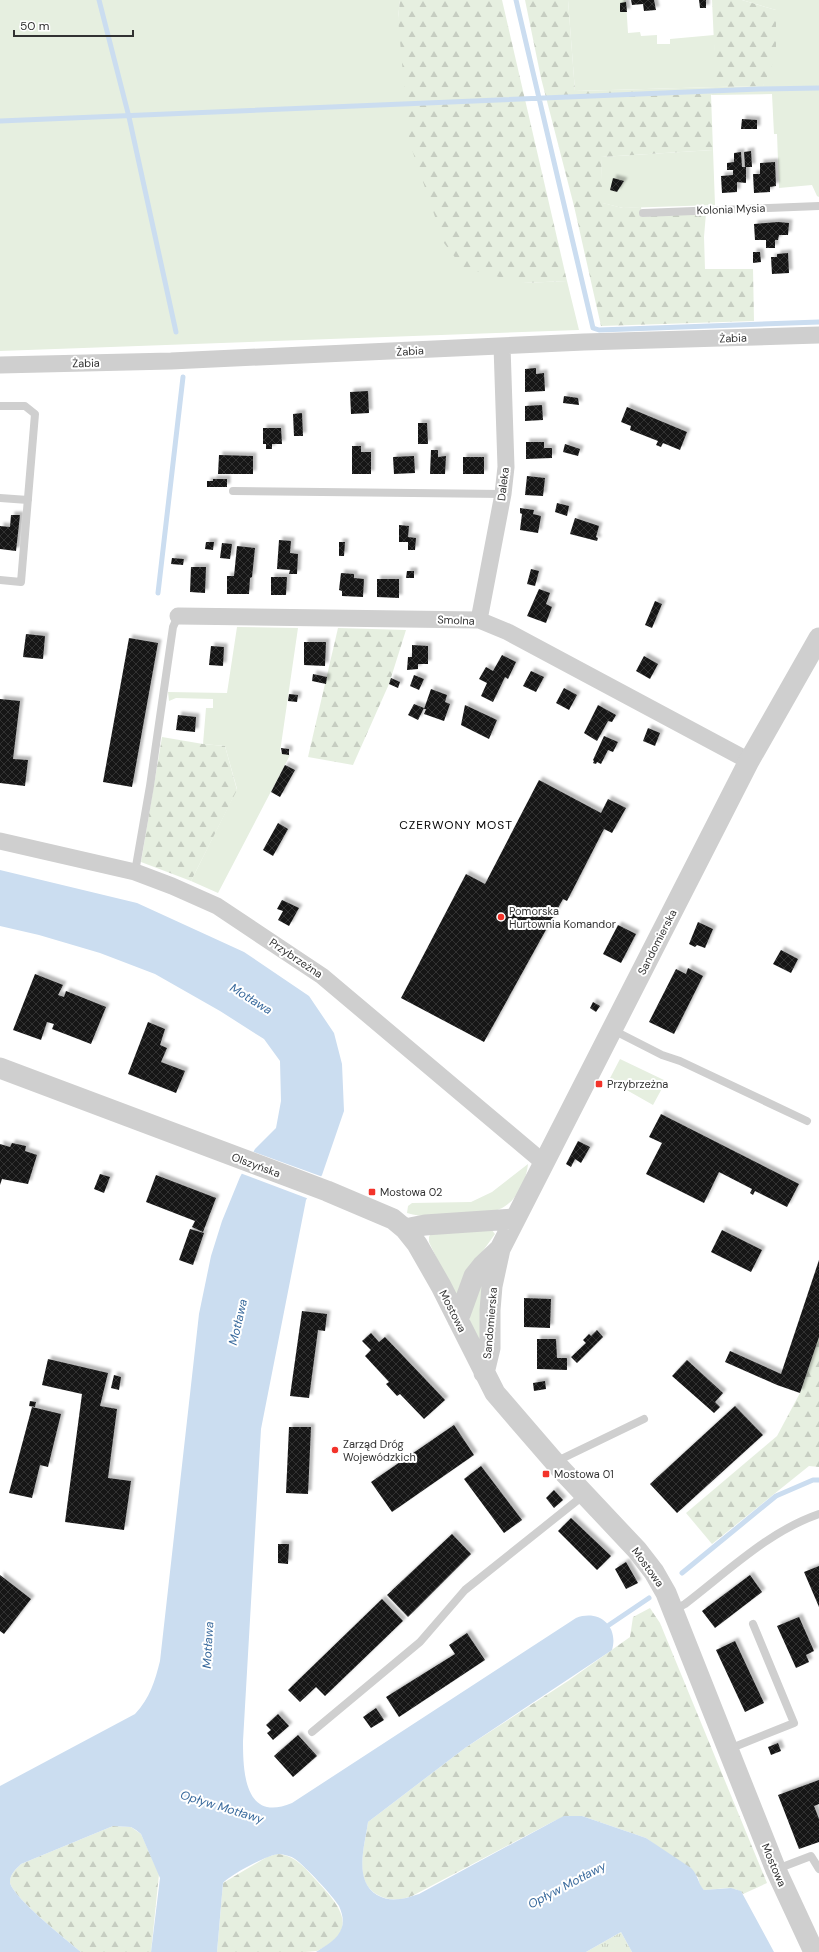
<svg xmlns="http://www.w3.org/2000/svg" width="819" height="1952" font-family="'DM Sans',sans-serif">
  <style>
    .green { fill: #e6efe0 }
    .forest { fill: url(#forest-firs) }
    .park { fill: url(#park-tufts) }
    .water { fill: #cbddf0 }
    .pier { fill: #fff }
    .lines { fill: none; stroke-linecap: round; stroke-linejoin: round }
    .stream { stroke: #cbddf0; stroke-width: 5 }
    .building { fill: url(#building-cross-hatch); filter: url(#shadow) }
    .service { stroke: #cfcfcf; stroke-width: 8 }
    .minor { stroke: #cfcfcf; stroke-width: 17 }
    .tertiary { stroke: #cfcfcf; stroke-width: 21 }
    .poi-dot { fill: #f3332a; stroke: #fff; stroke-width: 1.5 }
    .labels { text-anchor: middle; stroke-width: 4; stroke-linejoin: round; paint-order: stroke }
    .street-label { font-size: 11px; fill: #323232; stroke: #fff }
    .poi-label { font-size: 11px; fill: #323232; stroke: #fff; text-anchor: start }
    .neighbourhood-label { font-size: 12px; letter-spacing: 1px; fill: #000; stroke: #fff }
    .water-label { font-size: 12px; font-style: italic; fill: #38699c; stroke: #fff }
  </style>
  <defs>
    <pattern id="forest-firs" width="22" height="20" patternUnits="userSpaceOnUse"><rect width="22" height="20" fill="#e6efe0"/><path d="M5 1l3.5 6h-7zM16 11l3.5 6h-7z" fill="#c6cdc1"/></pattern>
    <pattern id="park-tufts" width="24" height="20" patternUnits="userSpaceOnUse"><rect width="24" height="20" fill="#e6efe0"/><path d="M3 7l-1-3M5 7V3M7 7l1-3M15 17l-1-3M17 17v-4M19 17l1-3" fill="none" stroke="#c6cdc1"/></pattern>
    <pattern id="building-cross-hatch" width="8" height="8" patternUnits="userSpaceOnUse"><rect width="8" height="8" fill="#191919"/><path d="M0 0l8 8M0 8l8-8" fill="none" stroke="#323232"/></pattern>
    <filter id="shadow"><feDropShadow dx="3.5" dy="-3.5" stdDeviation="1" flood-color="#0004"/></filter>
  </defs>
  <rect width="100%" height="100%" fill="#fff"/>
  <path class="green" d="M 0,0 L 400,0 L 398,18 L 523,283 L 567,281 L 579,330 L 0,351 Z
    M 568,0 L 625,0 L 626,2 L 628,33 L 640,32 L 641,36 L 657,35 L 657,44 L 670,44 L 670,39 L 714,35 L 717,87 L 763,86 L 776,10 L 742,0 L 819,0 L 819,197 L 817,196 L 812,185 L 779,188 L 777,134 L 774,134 L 772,94 L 711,95 L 716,87 L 575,91 Z
    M 713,150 L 715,205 L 623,208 L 602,203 L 601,157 Z
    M 237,627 L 298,628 L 280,752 L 290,755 L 218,893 L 191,881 L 237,789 L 225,746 L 203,744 L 206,708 L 213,708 L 213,699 L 176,698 L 169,701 L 168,692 L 227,693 Z
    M 620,1059 L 666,1081 L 653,1105 L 609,1080 Z
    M 528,1164 C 527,1173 525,1179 521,1187 C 506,1217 484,1213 455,1215 C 439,1216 422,1218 407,1213 L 408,1206 L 412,1203 L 471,1202 L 492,1192 Z
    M 491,1229 L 495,1234 L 470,1269 L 459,1296 L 454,1295 L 429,1242 L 429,1237 L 431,1233 Z
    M 482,1274 L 482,1342 L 472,1336 L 469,1314 Z"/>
  <path class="forest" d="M 400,0 L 502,0 L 567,281 L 523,283 L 463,268 L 444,243 L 409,141 L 398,18 Z
    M 525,0 L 568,0 L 575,91 L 716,87 L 712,0 L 742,0 L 776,10 L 776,56 L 763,86 L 717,87 L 711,95 L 713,150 L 601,157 L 603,203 L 623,208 L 641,207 L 642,215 L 706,213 L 704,237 L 705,269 L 753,269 L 754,321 L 601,326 L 574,206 L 541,78 Z
    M 338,628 L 406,630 L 389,684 L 353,765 L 308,757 Z
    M 162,737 L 203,744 L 225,746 L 237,790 L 191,881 L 141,862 Z
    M 819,1335 L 819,1467 L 809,1466 L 712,1544 L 686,1513 L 777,1436 L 800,1393 Z
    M 650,1608 L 660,1623 L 767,1883 L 743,1894 C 735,1884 716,1890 704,1890 L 700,1886 L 698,1877 L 646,1838 L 582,1816 L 556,1820 L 412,1896 C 399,1901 388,1901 376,1894 C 353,1880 365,1845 368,1822 L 465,1748 L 568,1681 L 630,1637 L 633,1617 Z
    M 113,1826 L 131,1827 L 141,1834 L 159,1874 L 151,1952 L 81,1952 C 68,1941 11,1896 10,1882 C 10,1874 16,1869 21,1864 Z
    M 277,1854 C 295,1855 305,1868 316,1880 C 339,1905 362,1930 317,1951 C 311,1952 300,1952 293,1952 C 267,1952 242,1952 217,1952 L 223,1883 L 267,1857 Z"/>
  <path class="park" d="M 621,1932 L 632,1952 L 586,1952 Z"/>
  <path class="water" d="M 0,870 L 137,903 L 244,952 L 309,996 L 334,1033 L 342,1064 L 344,1111 L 322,1175 L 306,1200 L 261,1429 L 243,1741 C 243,1773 245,1823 292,1803 L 576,1618 C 599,1609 619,1626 612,1650 L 465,1748 L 368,1822 C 365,1845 353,1880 377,1895 C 391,1903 404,1899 419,1894 L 556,1820 L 564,1816 L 582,1816 L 646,1838 L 691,1868 C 698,1874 698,1884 704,1890 L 731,1888 L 741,1891 L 774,1952 L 632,1952 L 621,1932 L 586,1952 L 316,1952 C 326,1945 338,1940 342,1927 C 344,1920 342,1913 339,1906 C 333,1896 305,1866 295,1859 C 291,1856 285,1855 280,1854 C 270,1853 230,1875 223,1883 L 217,1952 L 151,1952 L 160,1878 L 141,1834 L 136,1830 L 131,1827 L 113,1826 L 21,1864 C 16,1869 10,1874 10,1882 C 11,1896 68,1941 81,1952 L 0,1952 L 0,1786 L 135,1714 C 150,1698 155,1681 160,1661 L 199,1314 L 211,1256 L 222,1221 L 240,1177 L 255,1149 L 276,1128 L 281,1101 L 280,1061 L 264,1039 L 220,1011 L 155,974 L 100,953 L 39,935 L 0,926 Z"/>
  <path class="pier" d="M 251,1151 L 323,1177 L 309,1199 L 240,1173 Z"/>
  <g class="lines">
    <path class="stream" d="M 99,0 L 129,117 L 176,332
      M 516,0 L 593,328 L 599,330 L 819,322
      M 0,121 L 759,89 L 819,88
      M 158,593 L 183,377
      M 682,1573 L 776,1496 L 813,1480 L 819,1480
      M 609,1625 L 649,1598"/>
  </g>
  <path class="building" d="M 631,0 L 654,0 L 656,10 L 644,11 L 643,4 L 632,5 Z
    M 699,0 L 706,0 L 706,8 L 700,8 Z
    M 626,2 L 627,12 L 620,12 L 620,3 Z
    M 742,119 L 757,120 L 757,129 L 741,129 Z
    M 751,151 L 752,167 L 746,167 L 746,183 L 737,182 L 737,192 L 722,193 L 721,176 L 733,175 L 733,170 L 727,170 L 727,163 L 734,162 L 734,153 L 741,152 L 742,167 L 745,167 L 744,152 Z
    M 775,162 L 776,186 L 770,187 L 770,192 L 754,193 L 753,174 L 760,174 L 760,163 Z
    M 613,178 L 624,181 L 617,192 L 610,190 Z
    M 778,222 L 789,223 L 788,235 L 779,235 L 778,240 L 775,240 L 775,248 L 766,248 L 766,240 L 755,240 L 754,224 Z
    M 753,252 L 760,252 L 761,262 L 753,263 Z
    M 788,253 L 789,273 L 772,274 L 771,257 L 777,257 L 777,254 Z
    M 536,368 L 536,374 L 544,373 L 545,391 L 525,392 L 525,369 Z
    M 368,391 L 369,413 L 351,414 L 350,392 Z
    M 564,396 L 578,398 L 579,405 L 563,403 Z
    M 542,405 L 543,420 L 525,421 L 525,406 Z
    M 627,407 L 687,432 L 680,450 L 663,443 L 661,447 L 656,445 L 658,441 L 630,430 L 631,426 L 621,422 Z
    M 302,413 L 303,436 L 294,436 L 293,414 Z
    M 418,423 L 427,423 L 428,444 L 418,444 Z
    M 263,428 L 281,428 L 282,444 L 272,444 L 272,449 L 266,449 L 266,444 L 263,444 Z
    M 526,442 L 544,442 L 544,448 L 552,448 L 552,458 L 526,459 Z
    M 565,444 L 580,449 L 578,456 L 563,452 Z
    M 352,446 L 361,446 L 361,452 L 371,452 L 371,474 L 352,474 Z
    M 431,450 L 438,450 L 438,457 L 446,456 L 445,474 L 430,474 Z
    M 219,455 L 253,456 L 253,474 L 218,474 Z
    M 414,456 L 415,473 L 394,474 L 393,457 Z
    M 463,457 L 484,457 L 484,474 L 463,474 Z
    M 527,476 L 545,478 L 543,496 L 525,495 Z
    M 213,479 L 227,479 L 227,487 L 207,487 L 207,481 L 213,481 Z
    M 557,503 L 569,506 L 567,516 L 555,512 Z
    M 520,508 L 534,510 L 533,514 L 541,516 L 538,533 L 520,530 L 522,514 L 520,513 Z
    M 11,515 L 20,515 L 16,551 L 0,549 L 0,526 L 10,527 Z
    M 575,518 L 599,526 L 596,537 L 598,538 L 597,541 L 570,534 Z
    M 399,525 L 409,526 L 408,537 L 416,538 L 415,550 L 408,550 L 408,542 L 399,542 Z
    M 279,540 L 291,541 L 290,553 L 298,554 L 297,574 L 289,574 L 290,570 L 277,569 Z
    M 206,542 L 214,542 L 213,550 L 205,549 Z
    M 339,542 L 345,542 L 344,556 L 339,556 Z
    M 222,543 L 232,544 L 230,559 L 220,558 Z
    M 237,546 L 255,548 L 252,577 L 250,578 L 249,594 L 227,594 L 227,576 L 234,576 Z
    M 172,558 L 184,559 L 183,565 L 171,564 Z
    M 191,567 L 206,567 L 205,593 L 190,592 Z
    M 531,569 L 539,571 L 535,586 L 527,584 Z
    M 407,571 L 414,571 L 414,578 L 406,578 Z
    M 341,573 L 354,574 L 354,578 L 364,579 L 363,597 L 342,596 L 342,591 L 339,590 Z
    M 271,577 L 287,577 L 286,595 L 271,595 Z
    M 377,579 L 399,579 L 399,598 L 377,597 Z
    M 539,589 L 550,593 L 546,604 L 552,607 L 546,623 L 527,616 Z
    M 655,601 L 662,604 L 652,628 L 645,625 Z
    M 26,634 L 45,636 L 43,659 L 23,657 Z
    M 129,638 L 158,643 L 132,787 L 103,782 Z
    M 304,642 L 326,642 L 325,666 L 304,665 Z
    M 412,645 L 428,646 L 428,664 L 418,664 L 418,669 L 407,670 L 408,657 L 412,657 Z
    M 211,646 L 224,647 L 223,666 L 209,665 Z
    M 502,655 L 516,662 L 508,679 L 505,677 L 493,702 L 481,696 L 487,683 L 479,679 L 486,667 L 493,671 Z
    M 644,656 L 658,664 L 650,679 L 636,671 Z
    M 531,671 L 544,677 L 536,692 L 523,686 Z
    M 313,674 L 327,677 L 326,684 L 312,681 Z
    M 414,675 L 424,679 L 419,690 L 410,686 Z
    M 391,678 L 400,682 L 398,688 L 389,684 Z
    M 564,688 L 577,695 L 569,710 L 556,703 Z
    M 431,689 L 447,695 L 445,702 L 450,704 L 444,721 L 424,714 L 426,709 L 424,709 Z
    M 289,694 L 298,695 L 297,702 L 288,701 Z
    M 0,699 L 20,701 L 13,759 L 28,760 L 25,786 L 0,783 Z
    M 414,704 L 424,708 L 418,720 L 408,715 Z
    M 465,705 L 497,720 L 489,739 L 461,725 Z
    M 598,705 L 616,715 L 612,722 L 608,721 L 597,741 L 584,733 Z
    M 178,715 L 196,717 L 195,732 L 176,730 Z
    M 648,728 L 660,733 L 655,746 L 643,741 Z
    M 604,736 L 618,742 L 613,752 L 608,750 L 601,764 L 597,762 L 596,764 L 593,763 L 594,761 L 593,760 Z
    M 281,748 L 289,749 L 289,755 L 282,754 Z
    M 285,765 L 295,770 L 280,797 L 271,792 Z
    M 539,780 L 601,813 L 608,799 L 626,808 L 612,833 L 604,829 L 567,901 L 563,899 L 484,1042 L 401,998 L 466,874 L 485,884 Z
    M 278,823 L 288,829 L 273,856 L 263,850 Z
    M 282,900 L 299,908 L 289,926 L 278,920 L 283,911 L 277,909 Z
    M 698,922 L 713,929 L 705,948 L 697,945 L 695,947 L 689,944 Z
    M 618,925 L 636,934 L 621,963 L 603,954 Z
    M 781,950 L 798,959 L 791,973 L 773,964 Z
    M 688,968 L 703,976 L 674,1034 L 649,1022 L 676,969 L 686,974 Z
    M 35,974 L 63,985 L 58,995 L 64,997 L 66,991 L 106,1007 L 91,1044 L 52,1029 L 54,1024 L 47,1022 L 41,1040 L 13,1030 Z
    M 593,1002 L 600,1006 L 596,1012 L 590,1008 Z
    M 148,1022 L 165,1029 L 160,1045 L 167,1048 L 161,1062 L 185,1071 L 176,1093 L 128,1074 Z
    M 661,1114 L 799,1184 L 787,1207 L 755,1191 L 753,1195 L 750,1193 L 752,1189 L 719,1172 L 704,1203 L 646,1174 L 662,1143 L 649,1137 Z
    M 578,1141 L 590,1147 L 581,1163 L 575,1159 L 571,1167 L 566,1164 Z
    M 12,1143 L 26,1146 L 25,1151 L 37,1155 L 28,1184 L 2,1179 L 0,1185 L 0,1144 L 10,1147 Z
    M 100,1174 L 110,1177 L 104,1193 L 94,1189 Z
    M 156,1175 L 216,1198 L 203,1232 L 192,1227 L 195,1221 L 146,1202 Z
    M 190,1229 L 204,1233 L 193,1265 L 179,1260 Z
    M 722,1230 L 762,1250 L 751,1272 L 711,1252 Z
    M 819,1260 L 819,1337 L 800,1393 L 777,1385 L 725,1362 L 730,1351 L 781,1374 Z
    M 524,1298 L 551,1299 L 550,1328 L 524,1327 Z
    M 302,1311 L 327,1314 L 325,1331 L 318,1330 L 309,1398 L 290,1396 Z
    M 597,1330 L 603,1337 L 577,1363 L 571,1357 L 586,1343 L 583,1340 L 589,1334 L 591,1336 Z
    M 371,1333 L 379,1342 L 385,1337 L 445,1400 L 424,1419 L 400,1394 L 397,1396 L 386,1384 L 389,1382 L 365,1356 L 371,1350 L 362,1341 Z
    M 537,1339 L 556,1339 L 557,1358 L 567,1358 L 567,1370 L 537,1369 Z
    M 48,1359 L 108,1373 L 100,1406 L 117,1409 L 108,1478 L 131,1481 L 124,1530 L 65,1522 L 82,1394 L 42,1385 Z
    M 687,1360 L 723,1393 L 715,1402 L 720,1407 L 714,1413 L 672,1376 Z
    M 114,1375 L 121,1377 L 119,1390 L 111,1388 Z
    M 545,1381 L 546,1389 L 534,1391 L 533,1383 Z
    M 30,1401 L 36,1402 L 35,1407 L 29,1406 Z
    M 735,1406 L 763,1435 L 677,1513 L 650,1484 Z
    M 32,1407 L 61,1414 L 48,1467 L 40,1465 L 32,1498 L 9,1493 Z
    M 454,1425 L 474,1455 L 392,1512 L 371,1482 Z
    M 289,1427 L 311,1427 L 308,1494 L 286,1493 Z
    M 481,1466 L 522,1520 L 504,1533 L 464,1479 Z
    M 554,1490 L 563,1500 L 554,1508 L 546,1498 Z
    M 571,1518 L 611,1556 L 597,1570 L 558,1531 Z
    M 452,1534 L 471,1554 L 408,1617 L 387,1595 Z
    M 278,1544 L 289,1544 L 288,1564 L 278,1563 Z
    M 626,1562 L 638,1583 L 626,1589 L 615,1569 Z
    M 819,1566 L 819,1607 L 804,1572 Z
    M 0,1575 L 31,1599 L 4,1634 L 0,1631 Z
    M 750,1575 L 762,1592 L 715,1628 L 702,1611 Z
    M 382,1599 L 403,1621 L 325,1696 L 316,1687 L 300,1702 L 288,1690 Z
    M 799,1617 L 814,1651 L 806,1655 L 809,1662 L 796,1668 L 777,1626 Z
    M 467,1633 L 485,1660 L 399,1717 L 386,1697 L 455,1654 L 449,1645 Z
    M 735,1641 L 764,1703 L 745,1712 L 716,1650 Z
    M 376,1708 L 384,1720 L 371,1728 L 363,1717 Z
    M 278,1714 L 289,1726 L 273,1740 L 267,1733 L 271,1730 L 266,1725 Z
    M 298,1735 L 317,1756 L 293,1777 L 274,1756 Z
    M 778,1743 L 781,1751 L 771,1755 L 768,1747 Z
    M 819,1780 L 819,1804 L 814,1806 L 819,1819 L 819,1842 L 799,1849 L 778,1795 Z"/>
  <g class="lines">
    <path class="service" d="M 643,213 L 819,206
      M 0,406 L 25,406 L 35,414 L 21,582 L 0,580
      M 233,491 L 503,494
      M 0,498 L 28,500
      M 135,872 L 150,786 L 173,627 L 178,616
      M 613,1030 L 662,1055 L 680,1061 L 807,1121
      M 555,1462 L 644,1419
      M 674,1610 L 685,1604 C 727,1572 769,1531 819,1514
      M 312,1732 L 420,1642 L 465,1590 L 584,1495
      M 729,1749 L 794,1723 L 753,1624
      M 777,1869 L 811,1856 L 819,1869"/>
    <path class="minor" d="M 0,365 L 171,361 L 584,342 L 819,335
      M 178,616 L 479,620 L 508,632 L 749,761
      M 479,620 L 503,494 L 506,467 L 502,346
      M 0,841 L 135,872 L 172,886 L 217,906 L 322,976 L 544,1163"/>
    <path class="tertiary" d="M 0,1068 L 327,1191 L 393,1219 L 405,1229 L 417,1244 L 441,1286 L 495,1393 L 558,1466 L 637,1550 L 654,1572 L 666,1593 L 776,1870 L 814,1952
      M 405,1229 L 425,1225 L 515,1219
      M 458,1320 L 474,1276 L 482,1266 L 500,1249
      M 484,1373 L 490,1348 L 490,1310 L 492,1286 L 500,1249 L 749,761 L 819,638"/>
  </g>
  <g class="poi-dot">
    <circle cx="501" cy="917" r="4"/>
    <rect x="595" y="1080" width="8" height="8" rx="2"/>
    <rect x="368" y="1188" width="8" height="8" rx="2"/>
    <circle cx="335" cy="1450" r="4"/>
    <rect x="542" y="1470" width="8" height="8" rx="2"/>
  </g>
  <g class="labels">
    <g class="street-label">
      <text transform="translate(731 209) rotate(-2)" y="4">Kolonia Mysia</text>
      <text transform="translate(733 338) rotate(-2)" y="4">Żabia</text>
      <text transform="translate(410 351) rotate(-3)" y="4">Żabia</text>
      <text transform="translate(86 363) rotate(-1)" y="4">Żabia</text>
      <text transform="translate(503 484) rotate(-83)" y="4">Daleka</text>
      <text transform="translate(456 620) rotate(2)" y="4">Smolna</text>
      <text transform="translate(657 942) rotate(-63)" y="4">Sandomierska</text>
      <text transform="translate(296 958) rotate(34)" y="4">Przybrzeżna</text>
      <text transform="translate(256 1165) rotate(20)" y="4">Olszyńska</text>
      <text transform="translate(453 1311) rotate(63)" y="4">Mostowa</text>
      <text transform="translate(490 1323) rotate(-85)" y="4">Sandomierska</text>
      <text transform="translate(648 1567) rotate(54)" y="4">Mostowa</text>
      <text transform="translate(774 1865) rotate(67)" y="4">Mostowa</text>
    </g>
    <g class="poi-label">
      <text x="509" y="915">Pomorska<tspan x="509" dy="13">Hurtownia Komandor</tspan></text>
      <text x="607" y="1088">Przybrzeżna</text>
      <text x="380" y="1196">Mostowa 02</text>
      <text x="343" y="1448">Zarząd Dróg<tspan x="343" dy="13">Wojewódzkich</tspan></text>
      <text x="554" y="1478">Mostowa 01</text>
    </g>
    <g class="neighbourhood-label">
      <text x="456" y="829">CZERWONY MOST</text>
    </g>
    <g class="water-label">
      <text transform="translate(251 999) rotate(32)" y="4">Motława</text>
      <text transform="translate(238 1322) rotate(-77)" y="4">Motława</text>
      <text transform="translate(208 1645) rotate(-87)" y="4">Motława</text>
      <text transform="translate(222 1807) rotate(17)" y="4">Opływ Motławy</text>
      <text transform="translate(567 1885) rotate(-28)" y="4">Opływ Motławy</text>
    </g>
  </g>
  <path d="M14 30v6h119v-6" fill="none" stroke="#323232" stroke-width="2"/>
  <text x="20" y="30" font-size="12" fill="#323232" stroke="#ffffff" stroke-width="3" paint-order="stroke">50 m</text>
</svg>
